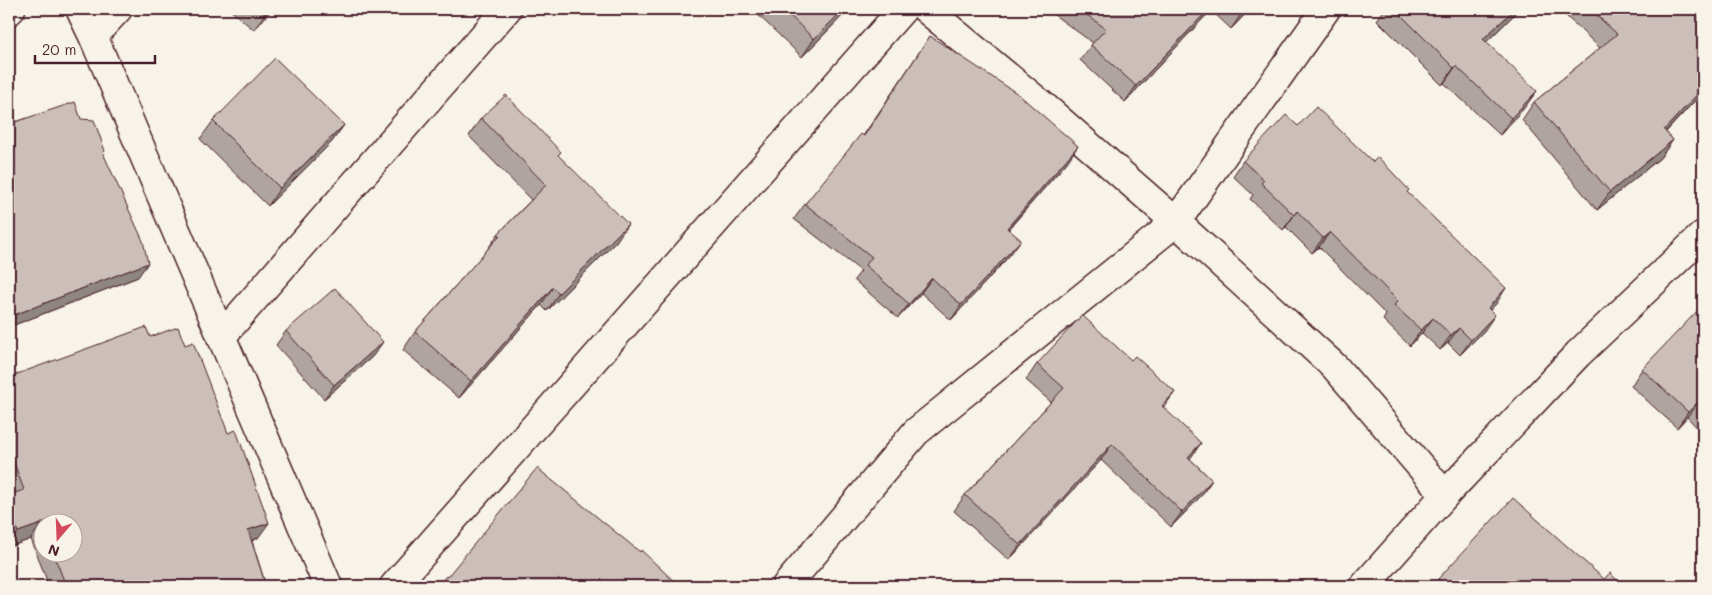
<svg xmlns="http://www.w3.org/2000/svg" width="1712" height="595" font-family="Mali,sans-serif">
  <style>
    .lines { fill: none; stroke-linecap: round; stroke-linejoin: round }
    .minor-casing { stroke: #4a1f2b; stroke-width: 31 }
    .minor { stroke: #f7f3e8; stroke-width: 28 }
    .wall { fill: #afa49f; stroke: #4a1f2b; fill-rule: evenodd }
    .shaded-wall { fill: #8f8682; stroke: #4a1f2b }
    .building { fill: #ccbfb9; stroke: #4a1f2b }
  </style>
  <rect width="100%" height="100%" fill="#f7f3e8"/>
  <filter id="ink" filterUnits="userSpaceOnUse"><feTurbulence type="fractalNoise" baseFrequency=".02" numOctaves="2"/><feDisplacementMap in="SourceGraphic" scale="10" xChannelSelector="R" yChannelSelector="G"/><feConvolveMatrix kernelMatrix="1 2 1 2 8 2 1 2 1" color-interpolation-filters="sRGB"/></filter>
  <g filter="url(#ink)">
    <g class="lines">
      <g class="minor-casing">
        <path id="minor" d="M 80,9 L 93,36 L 328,586
          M 926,9 L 1048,110 L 1176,222 L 1335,367 L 1445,495
          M 9,11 L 11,9
          M 93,36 L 118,9
          M 221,337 L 507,9
          M 394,586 L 903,9
          M 786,586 L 916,432 L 1176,222 L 1326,9
          M 1364,586 L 1445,495 L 1578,354 L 1703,235"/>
      </g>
      <use href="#minor" class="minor"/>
    </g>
    <path class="wall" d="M 229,9 L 272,9 L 254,30 Z
      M 752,9 L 849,9 L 802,57 Z
      M 1046,9 L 1250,9 L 1231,29 L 1211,10 L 1125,102 L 1080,60 L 1093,43 Z
      M 1385,9 L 1518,9 L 1512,17 L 1486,42 L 1525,107 L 1500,135 L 1444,83 L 1442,85 L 1377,20 Z
      M 1570,9 L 1703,9 L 1703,92 L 1666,132 L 1673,140 L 1660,158 L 1597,210 L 1522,120 L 1534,102 L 1600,48 L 1565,15 Z
      M 930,36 L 1068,161 L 1009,229 L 1010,255 L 951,320 L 921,293 L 898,318 L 854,280 L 861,271 L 794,219 L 805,204 L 863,136 Z
      M 481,118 L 561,152 L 558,155 L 616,242 L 547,311 L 541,305 L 459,398 L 403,350 L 415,332 L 487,250 L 498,234 L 531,200 L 469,136 Z
      M 81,119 L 103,154 L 138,277 L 9,327 L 9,131 L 15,122 Z
      M 213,121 L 344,125 L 331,143 L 268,206 L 200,139 Z
      M 1298,126 L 1373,162 L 1409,190 L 1407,192 L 1496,304 L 1490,310 L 1484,331 L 1460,355 L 1448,343 L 1440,350 L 1422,333 L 1410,346 L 1383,320 L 1386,315 L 1319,247 L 1312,253 L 1286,227 L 1283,230 L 1250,199 L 1253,195 L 1233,176 L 1243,161 Z
      M 1703,309 L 1703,434 L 1687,417 L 1677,428 L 1631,386 L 1642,369 Z
      M 286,331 L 373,356 L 324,399 L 276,345 Z
      M 150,337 L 258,538 L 252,541 L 266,586 L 49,586 L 31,539 L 9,547 L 9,377 ZM 42,522 L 72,552 L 42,552 Z
      M 1037,364 L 1164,408 L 1190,459 L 1212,480 L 1201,496 L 1171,527 L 1101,460 L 1009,560 L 954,511 L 965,495 L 1051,402 L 1026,380 Z
      M 1438,579 L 1604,579 L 1623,586 L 1433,586 Z"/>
    <path class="shaded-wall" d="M 269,9 L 272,9 L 254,30 L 265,14 Z
      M 844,9 L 849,9 L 802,57 L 814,39 Z
      M 1209,9 L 1212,9 L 1125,102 L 1136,86 Z
      M 1246,9 L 1250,9 L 1231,29 L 1242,13 Z
      M 1515,9 L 1518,9 L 1512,17 L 1472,56 L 1483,39 Z
      M 1456,66 L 1444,83 L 1442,85 L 1454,68 Z
      M 1703,88 L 1703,92 L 1651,147 L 1664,130 Z
      M 1537,91 L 1525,107 L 1500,135 L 1511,118 Z
      M 344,125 L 331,143 L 268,206 L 280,188 Z
      M 1673,140 L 1660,158 L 1597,210 L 1610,192 Z
      M 1078,146 L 1068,161 L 997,242 L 1007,228 Z
      M 1297,211 L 1286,227 L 1283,230 L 1294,215 Z
      M 628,224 L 616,242 L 547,311 L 559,293 Z
      M 1330,232 L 1319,247 L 1312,253 L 1323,238 Z
      M 1021,240 L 1010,255 L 951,320 L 961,305 Z
      M 148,263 L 138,277 L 9,327 L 9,317 Z
      M 932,278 L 921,293 L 898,318 L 909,304 Z
      M 553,287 L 541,305 L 459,398 L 471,381 Z
      M 1506,288 L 1496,304 L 1477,324 L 1488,308 Z
      M 1495,315 L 1484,331 L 1460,355 L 1471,340 Z
      M 1433,318 L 1422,333 L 1410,346 L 1421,330 Z
      M 1459,328 L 1448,343 L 1440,350 L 1451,335 Z
      M 383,342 L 373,356 L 324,399 L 334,385 Z
      M 1175,392 L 1164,407 L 1151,421 L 1162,406 Z
      M 1699,401 L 1687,417 L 1677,428 L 1688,412 Z
      M 1201,443 L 1190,459 L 1188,457 Z
      M 1112,444 L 1101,460 L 1009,560 L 1020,545 Z
      M 1212,480 L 1201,496 L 1171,527 L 1182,512 Z
      M 269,523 L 258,538 L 238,546 L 248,530 Z
      M 41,524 L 31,539 L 9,547 L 9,545 L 18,532 Z"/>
    <path class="building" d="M 258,9 L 269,9 L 265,14 Z
      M 783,9 L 844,9 L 814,39 Z
      M 1079,9 L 1209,9 L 1136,86 L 1091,45 L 1106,29 Z
      M 1237,9 L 1246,9 L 1242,13 Z
      M 1395,9 L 1515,9 L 1483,39 L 1537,91 L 1511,118 L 1456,66 L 1454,68 Z
      M 1590,9 L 1703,9 L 1703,88 L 1664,130 L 1673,140 L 1610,192 L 1534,102 L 1617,34 Z
      M 930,36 L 1018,94 L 1078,146 L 1007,228 L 1021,240 L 961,305 L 932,278 L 909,304 L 865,265 L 872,257 L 805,204 L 861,134 L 864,136 Z
      M 275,58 L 344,125 L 280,188 L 213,121 Z
      M 506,95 L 561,152 L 558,155 L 628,224 L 559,293 L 553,287 L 471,381 L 415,332 L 500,235 L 498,234 L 546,185 L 481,118 Z
      M 75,102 L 81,119 L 94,120 L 105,151 L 103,153 L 143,241 L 148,263 L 9,317 L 9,212 L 14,220 L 15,122 Z
      M 1316,107 L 1373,162 L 1378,157 L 1409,190 L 1407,192 L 1506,288 L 1488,308 L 1495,315 L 1471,340 L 1459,328 L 1451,335 L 1433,318 L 1421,330 L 1394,305 L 1398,301 L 1330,232 L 1323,238 L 1297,211 L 1294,215 L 1261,183 L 1264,180 L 1243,161 L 1286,115 L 1298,126 Z
      M 335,288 L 383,342 L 334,385 L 286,331 Z
      M 1701,307 L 1703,309 L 1703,405 L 1699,401 L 1688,412 L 1642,369 Z
      M 1082,315 L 1131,360 L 1135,356 L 1175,392 L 1162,406 L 1201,443 L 1188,457 L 1212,480 L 1182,512 L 1112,444 L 1020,545 L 965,495 L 1064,388 L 1037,364 Z
      M 146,327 L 150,337 L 178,327 L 185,345 L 193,342 L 228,433 L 236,430 L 269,523 L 248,530 L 266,586 L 66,586 L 53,552 L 72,552 L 72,522 L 42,522 L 42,527 L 41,524 L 18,532 L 9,506 L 9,495 L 24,490 L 9,449 L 9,377 Z
      M 537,468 L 640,552 L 641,550 L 679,586 L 437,586 L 446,576 L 447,577 Z
      M 1513,498 L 1604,579 L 1610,573 L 1623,586 L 1446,586 L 1438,579 Z"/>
  </g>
  <rect width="1712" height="595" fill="none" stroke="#f7f3e8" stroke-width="30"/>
  <rect x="15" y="15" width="1682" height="565" fill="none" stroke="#4a1f2b" stroke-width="2" filter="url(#ink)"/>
  <g transform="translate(58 538) rotate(199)"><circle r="24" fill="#f7f3e8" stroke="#b29e9c"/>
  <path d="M0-4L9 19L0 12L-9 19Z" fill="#d1495b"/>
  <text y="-8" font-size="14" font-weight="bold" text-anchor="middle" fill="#4a1f2b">N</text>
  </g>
  <path d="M35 55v8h120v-8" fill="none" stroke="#4a1f2b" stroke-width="2.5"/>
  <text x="42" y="55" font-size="15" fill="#4a1f2b" stroke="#f7f3e8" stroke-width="4" paint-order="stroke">20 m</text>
</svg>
